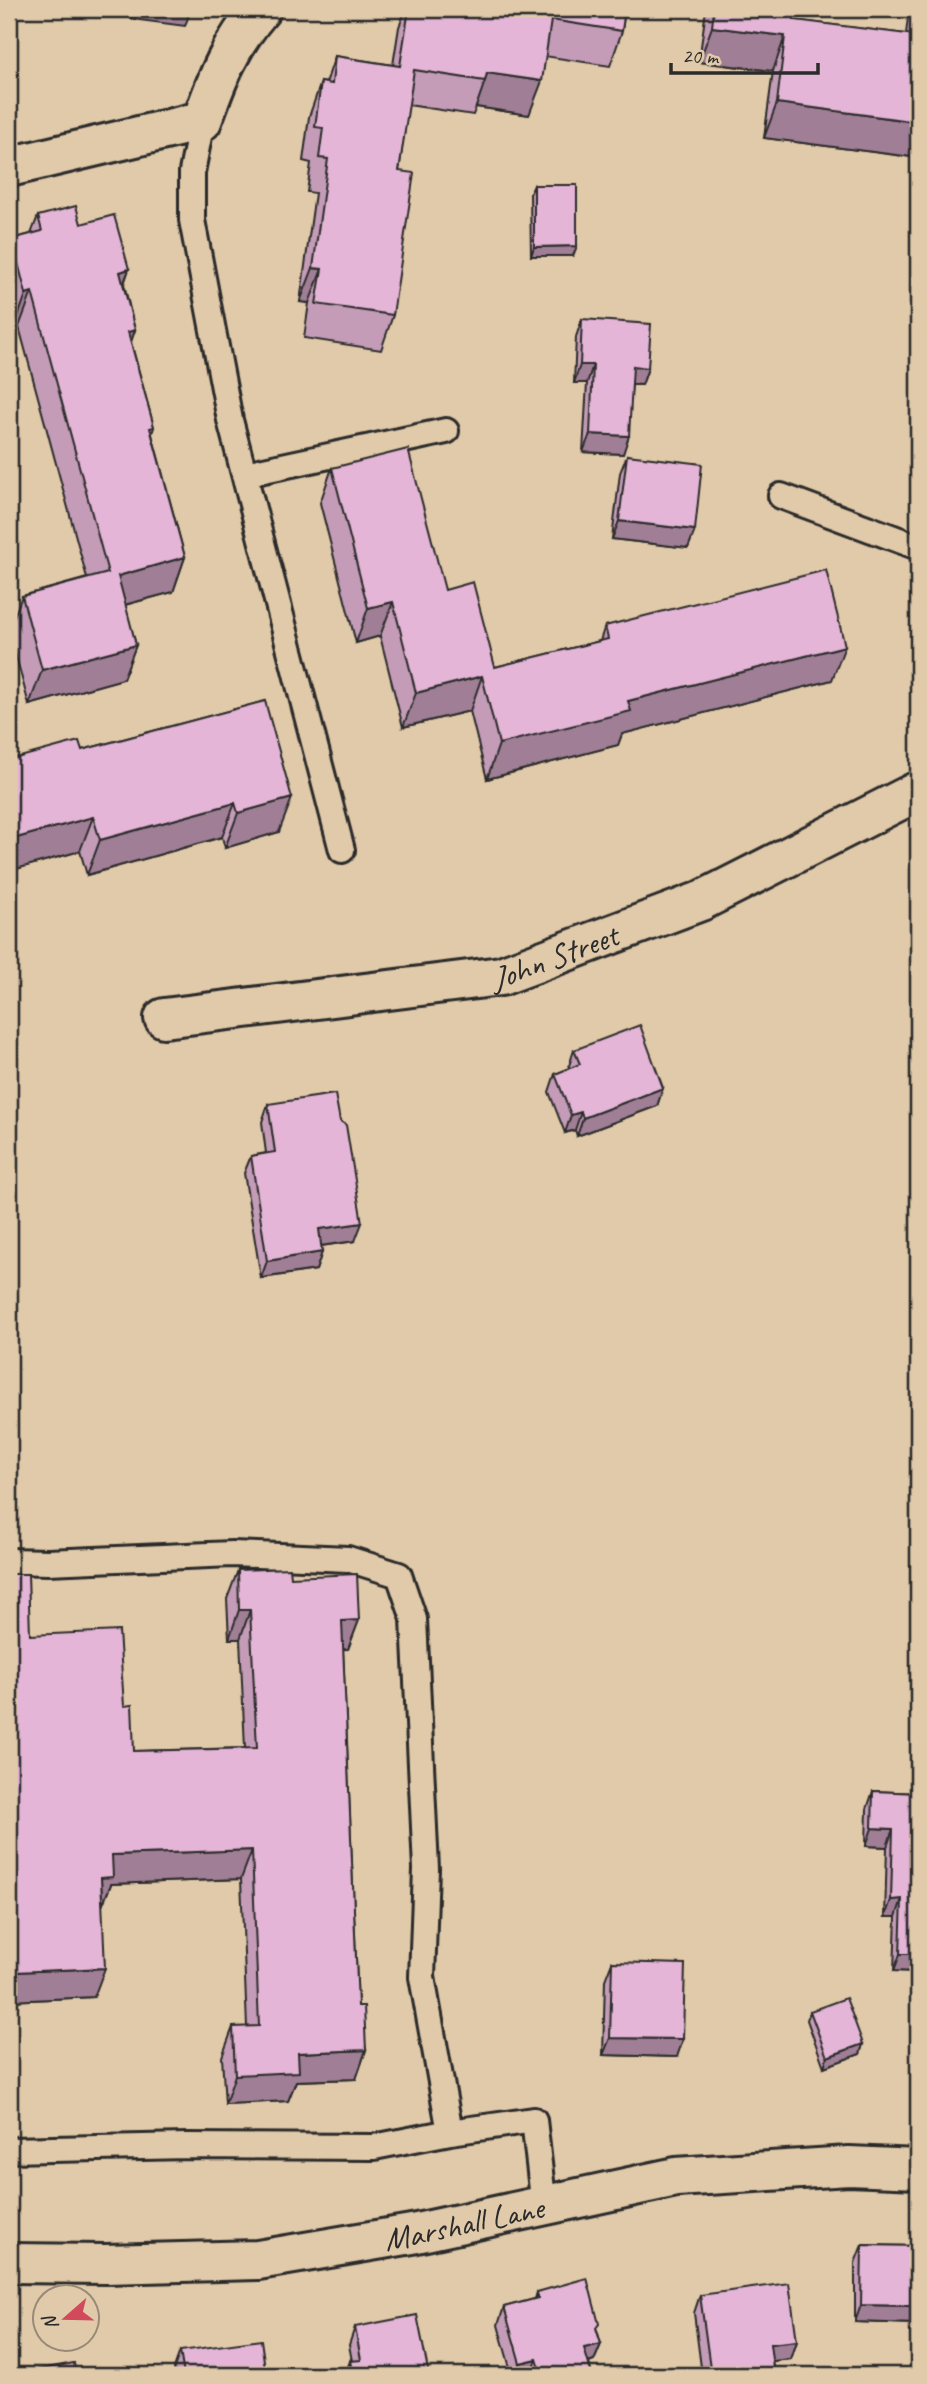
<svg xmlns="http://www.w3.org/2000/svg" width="927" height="2384" font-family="Caveat,sans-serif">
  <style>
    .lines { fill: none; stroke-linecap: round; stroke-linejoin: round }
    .lane-casing { stroke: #2b2b2b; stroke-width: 30 }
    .street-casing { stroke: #2b2b2b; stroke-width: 44 }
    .secondary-casing { stroke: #2b2b2b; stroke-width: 44 }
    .lane { stroke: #e1caaa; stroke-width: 24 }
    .street { stroke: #e1caaa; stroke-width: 38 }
    .secondary { stroke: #e1caaa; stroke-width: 38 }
    .wall { fill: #c49cb8; stroke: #2b2b2b; stroke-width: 2 }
    .shaded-wall { fill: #a07f96; stroke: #2b2b2b; stroke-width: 2 }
    .building { fill: #e4b5d6; stroke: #2b2b2b; stroke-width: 2 }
    .labels { text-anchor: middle; stroke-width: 5; stroke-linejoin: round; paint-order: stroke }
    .street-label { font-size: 33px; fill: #2b2b2b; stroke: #e1caaa }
  </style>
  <rect width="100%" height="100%" fill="#e1caaa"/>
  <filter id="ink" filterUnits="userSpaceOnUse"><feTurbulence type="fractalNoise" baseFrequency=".0143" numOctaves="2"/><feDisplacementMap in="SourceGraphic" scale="14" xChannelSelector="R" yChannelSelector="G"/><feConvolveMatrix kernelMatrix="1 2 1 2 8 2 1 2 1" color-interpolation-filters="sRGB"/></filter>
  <g filter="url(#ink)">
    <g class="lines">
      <g class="lane-casing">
        <path id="lane" d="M 202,121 L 192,172 L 192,220 L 230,420 L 342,850
          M 245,474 L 446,431
          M 781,496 L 918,547
          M 9,1561 L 48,1562 L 232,1554 L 348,1559 L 399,1575 L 414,1619 L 426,1869 L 422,1977 L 450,2132 L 374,2147 L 187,2146 L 9,2150
          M 450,2132 L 534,2120 L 544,2207"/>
      </g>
      <g class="street-casing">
        <g id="street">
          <path d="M 9,167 L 202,121 C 218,76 230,45 261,9"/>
          <path id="s1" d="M 164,1018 L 501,976 L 701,901 L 918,791"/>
        </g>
      </g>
      <g class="secondary-casing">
        <g id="secondary">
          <path id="s2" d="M 9,2263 L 105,2264 L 258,2260 L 412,2234 L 676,2177 L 849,2166 L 918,2169"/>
        </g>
      </g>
      <use href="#lane" class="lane"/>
      <use href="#street" class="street"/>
      <use href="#secondary" class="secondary"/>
    </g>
    <path class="wall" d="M 406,9 L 625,9 L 622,31 L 610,66 L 545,56 L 529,115 L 476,107 L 473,115 L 408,105 L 399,171 L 393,315 L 381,350 L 304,338 L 309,303 L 300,302 L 315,193 L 307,192 L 311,163 L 303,161 L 309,117 L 321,82 L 326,83 L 335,56 L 393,65 L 399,27 Z
      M 706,9 L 795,9 L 794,20 L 906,34 L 909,9 L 918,9 L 912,157 L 764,138 L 773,71 L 699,62 Z
      M 534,185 L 573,256 L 531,256 L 530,194 Z
      M 38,216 L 81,224 L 129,269 L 124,284 L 135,330 L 131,342 L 154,427 L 152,434 L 185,557 L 173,592 L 125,605 L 136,645 L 123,679 L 29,705 L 9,630 L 22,596 L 87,578 L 19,327 L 14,328 L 9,308 L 9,248 L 12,239 L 31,234 Z
      M 582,319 L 648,368 L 642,385 L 632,385 L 623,454 L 583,452 L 587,383 L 574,383 L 576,337 Z
      M 627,455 L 695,530 L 688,548 L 612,539 L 620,473 Z
      M 332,468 L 445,590 L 495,667 L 600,641 L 605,626 L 832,680 L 622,734 L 618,745 L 487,779 L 470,711 L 403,727 L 380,636 L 356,643 L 320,503 Z
      M 265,701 L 279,832 L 225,848 L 222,837 L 87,875 L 80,851 L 9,871 L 9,760 L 82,750 Z
      M 574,1050 L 663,1088 L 657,1106 L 577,1136 L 575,1130 L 565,1133 L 549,1092 L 555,1074 L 568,1069 Z
      M 268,1104 L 355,1241 L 321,1246 L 322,1252 L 316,1270 L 261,1278 L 244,1173 L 251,1156 L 266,1153 L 262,1122 Z
      M 238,1570 L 291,1577 L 359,1620 L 348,1649 L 343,1649 L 358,2006 L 366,2050 L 356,2079 L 296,2081 L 288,2101 L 225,2104 L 222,2057 L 233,2027 L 247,2027 L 241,1879 L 111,1884 L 102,1906 L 94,1997 L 9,2001 L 9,1574 L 30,1635 L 124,1706 L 134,1751 L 245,1748 L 240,1639 L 229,1639 L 227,1599 Z
      M 873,1791 L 918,1793 L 918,1972 L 894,1971 L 896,1917 L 885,1917 L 887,1847 L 866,1846 L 867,1809 Z
      M 612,1962 L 677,2057 L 603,2055 L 605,1980 Z
      M 810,2011 L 863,2044 L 860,2054 L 824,2067 L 807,2020 Z
      M 862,2245 L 918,2246 L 918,2324 L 855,2322 L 855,2263 Z
      M 537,2292 L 597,2330 L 601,2344 L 594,2361 L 589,2363 L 592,2375 L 512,2375 L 498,2325 L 504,2307 L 535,2299 Z
      M 700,2295 L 797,2341 L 791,2359 L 772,2361 L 774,2375 L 702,2375 L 694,2313 Z
      M 355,2327 L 429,2375 L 352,2361 L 349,2345 Z
      M 180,2351 L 266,2375 L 175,2375 L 174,2368 Z
      M 350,2361 L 353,2375 L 345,2375 Z"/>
    <path class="shaded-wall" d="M 134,9 L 191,9 L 185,26 L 131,19 Z
      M 712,27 L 785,36 L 773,71 L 699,62 Z
      M 487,73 L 542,81 L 529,115 L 476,107 L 485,81 Z
      M 777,103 L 918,122 L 918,140 L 912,157 L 764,138 Z
      M 577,246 L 573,256 L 531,256 L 534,247 Z
      M 313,268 L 322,269 L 309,303 L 300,302 Z
      M 129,269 L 116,304 L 120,272 Z
      M 32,292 L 19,327 L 14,328 L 26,294 Z
      M 135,330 L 123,364 L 128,332 Z
      M 580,365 L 593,365 L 587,383 L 574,383 Z
      M 633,366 L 648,368 L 642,385 L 627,384 Z
      M 590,434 L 629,436 L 623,454 L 583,452 Z
      M 619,521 L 695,530 L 688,548 L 612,539 Z
      M 185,557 L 173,592 L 105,610 L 118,576 Z
      M 393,602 L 380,636 L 356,643 L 368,608 Z
      M 136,645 L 123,679 L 29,705 L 42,670 Z
      M 845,646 L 832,680 L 622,734 L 618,745 L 487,779 L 499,744 L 628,701 Z
      M 482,676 L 470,711 L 403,727 L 416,693 Z
      M 292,798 L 279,832 L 225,848 L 238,813 Z
      M 235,803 L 222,837 L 87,875 L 100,840 Z
      M 93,817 L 80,851 L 9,871 L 9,840 Z
      M 663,1088 L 657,1106 L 577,1136 L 583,1118 Z
      M 581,1112 L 575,1130 L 565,1133 L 571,1115 Z
      M 362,1223 L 355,1241 L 313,1247 L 319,1229 Z
      M 322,1252 L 316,1270 L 261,1278 L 267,1261 Z
      M 239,1610 L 250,1610 L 240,1639 L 229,1639 Z
      M 359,1620 L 348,1649 L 331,1650 L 342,1621 Z
      M 872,1828 L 893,1829 L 887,1847 L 866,1846 Z
      M 252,1850 L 241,1879 L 111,1884 L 102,1906 L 101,1878 L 112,1855 Z
      M 902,1899 L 896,1917 L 885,1917 L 891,1900 Z
      M 900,1954 L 918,1954 L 918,1972 L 894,1971 Z
      M 9,1965 L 14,1965 L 9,1981 Z
      M 105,1968 L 94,1997 L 9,2001 L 9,1988 L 15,1972 Z
      M 610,2038 L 683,2039 L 677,2057 L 603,2055 Z
      M 863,2044 L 860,2054 L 824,2067 L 827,2057 Z
      M 366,2050 L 356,2079 L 296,2081 L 288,2101 L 225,2104 L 235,2075 L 298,2053 Z
      M 861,2305 L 918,2306 L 918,2324 L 855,2322 Z
      M 797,2341 L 791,2359 L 763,2362 L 770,2344 Z
      M 601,2344 L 594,2361 L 578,2366 L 584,2348 Z
      M 537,2359 L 531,2375 L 516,2375 L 520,2363 Z"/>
    <path class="building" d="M 409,9 L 625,9 L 622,31 L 551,20 L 542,81 L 487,73 L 485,81 L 414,70 L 399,171 L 414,173 L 393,315 L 316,304 L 322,269 L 313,268 L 328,159 L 319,158 L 323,128 L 315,127 L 321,82 L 332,84 L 335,56 L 400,66 Z
      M 714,9 L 795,9 L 794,20 L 914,35 L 917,9 L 918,9 L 918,122 L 777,103 L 785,36 L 712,27 Z
      M 534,185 L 577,185 L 577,246 L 534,247 Z
      M 76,206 L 81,224 L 114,215 L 129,269 L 120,272 L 135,330 L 128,332 L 154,427 L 150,428 L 185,557 L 118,576 L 136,645 L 42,670 L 22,596 L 108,573 L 32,292 L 26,294 L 12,239 L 42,231 L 38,216 Z
      M 582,319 L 651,324 L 648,368 L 633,366 L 629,436 L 590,434 L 593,365 L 580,365 Z
      M 408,449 L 445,590 L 473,582 L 495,667 L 608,639 L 605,626 L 826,570 L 845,646 L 628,701 L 631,711 L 499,744 L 482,676 L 416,693 L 393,602 L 368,608 L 332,468 Z
      M 627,455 L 702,464 L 695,530 L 619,521 Z
      M 265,701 L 292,798 L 238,813 L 235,803 L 100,840 L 93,817 L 9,840 L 9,760 L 79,741 L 82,750 Z
      M 640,1025 L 663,1088 L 583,1118 L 581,1112 L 571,1115 L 555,1074 L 580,1064 L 574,1050 Z
      M 335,1094 L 340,1121 L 346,1125 L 362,1223 L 319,1229 L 322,1252 L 267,1261 L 251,1156 L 275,1152 L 268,1104 Z
      M 290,1568 L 291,1577 L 357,1574 L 359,1620 L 342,1621 L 358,2006 L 364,2006 L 366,2050 L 298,2053 L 299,2072 L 235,2075 L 233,2027 L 259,2026 L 252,1850 L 112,1855 L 113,1877 L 101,1878 L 105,1968 L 15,1972 L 14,1965 L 9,1965 L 9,1574 L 28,1574 L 30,1635 L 119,1631 L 124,1706 L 132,1705 L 134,1751 L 257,1748 L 250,1610 L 239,1610 L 238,1570 Z
      M 873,1791 L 918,1793 L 918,1954 L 900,1954 L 902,1899 L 891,1900 L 893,1829 L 872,1828 Z
      M 612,1962 L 685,1964 L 683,2039 L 610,2038 Z
      M 846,1998 L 863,2044 L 827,2057 L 810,2011 Z
      M 862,2245 L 918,2246 L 918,2306 L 861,2305 Z
      M 587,2278 L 599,2324 L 596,2328 L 601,2344 L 584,2348 L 592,2375 L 542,2375 L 537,2359 L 520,2363 L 504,2307 L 538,2298 L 537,2292 Z
      M 789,2283 L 797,2341 L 770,2344 L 774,2375 L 711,2375 L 700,2295 Z
      M 417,2315 L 429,2375 L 353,2375 L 350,2361 L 361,2360 L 355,2327 Z
      M 261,2340 L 266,2375 L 184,2375 L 180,2351 Z
      M 74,2363 L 76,2375 L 9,2375 Z"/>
  </g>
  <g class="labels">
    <g class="street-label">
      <text dy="12" stroke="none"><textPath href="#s1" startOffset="397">John Street</textPath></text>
      <text dy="12" stroke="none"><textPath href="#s2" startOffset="458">Marshall Lane</textPath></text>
    </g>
  </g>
  <rect width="927" height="2384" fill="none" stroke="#e1caaa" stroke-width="35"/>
  <rect x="18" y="18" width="892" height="2349" fill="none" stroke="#2b2b2b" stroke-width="2.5" filter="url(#ink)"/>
  <g transform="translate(66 2318) rotate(250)"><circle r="33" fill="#e1caaa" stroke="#988a77" stroke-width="2"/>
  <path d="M0-5L12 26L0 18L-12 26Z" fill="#d1495b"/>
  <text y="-10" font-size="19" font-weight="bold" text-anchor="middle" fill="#2b2b2b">N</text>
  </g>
  <path d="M671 63v10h147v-10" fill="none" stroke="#2b2b2b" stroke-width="3.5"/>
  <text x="682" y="63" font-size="21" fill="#2b2b2b" stroke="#e1caaa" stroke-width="5" paint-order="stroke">20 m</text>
</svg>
